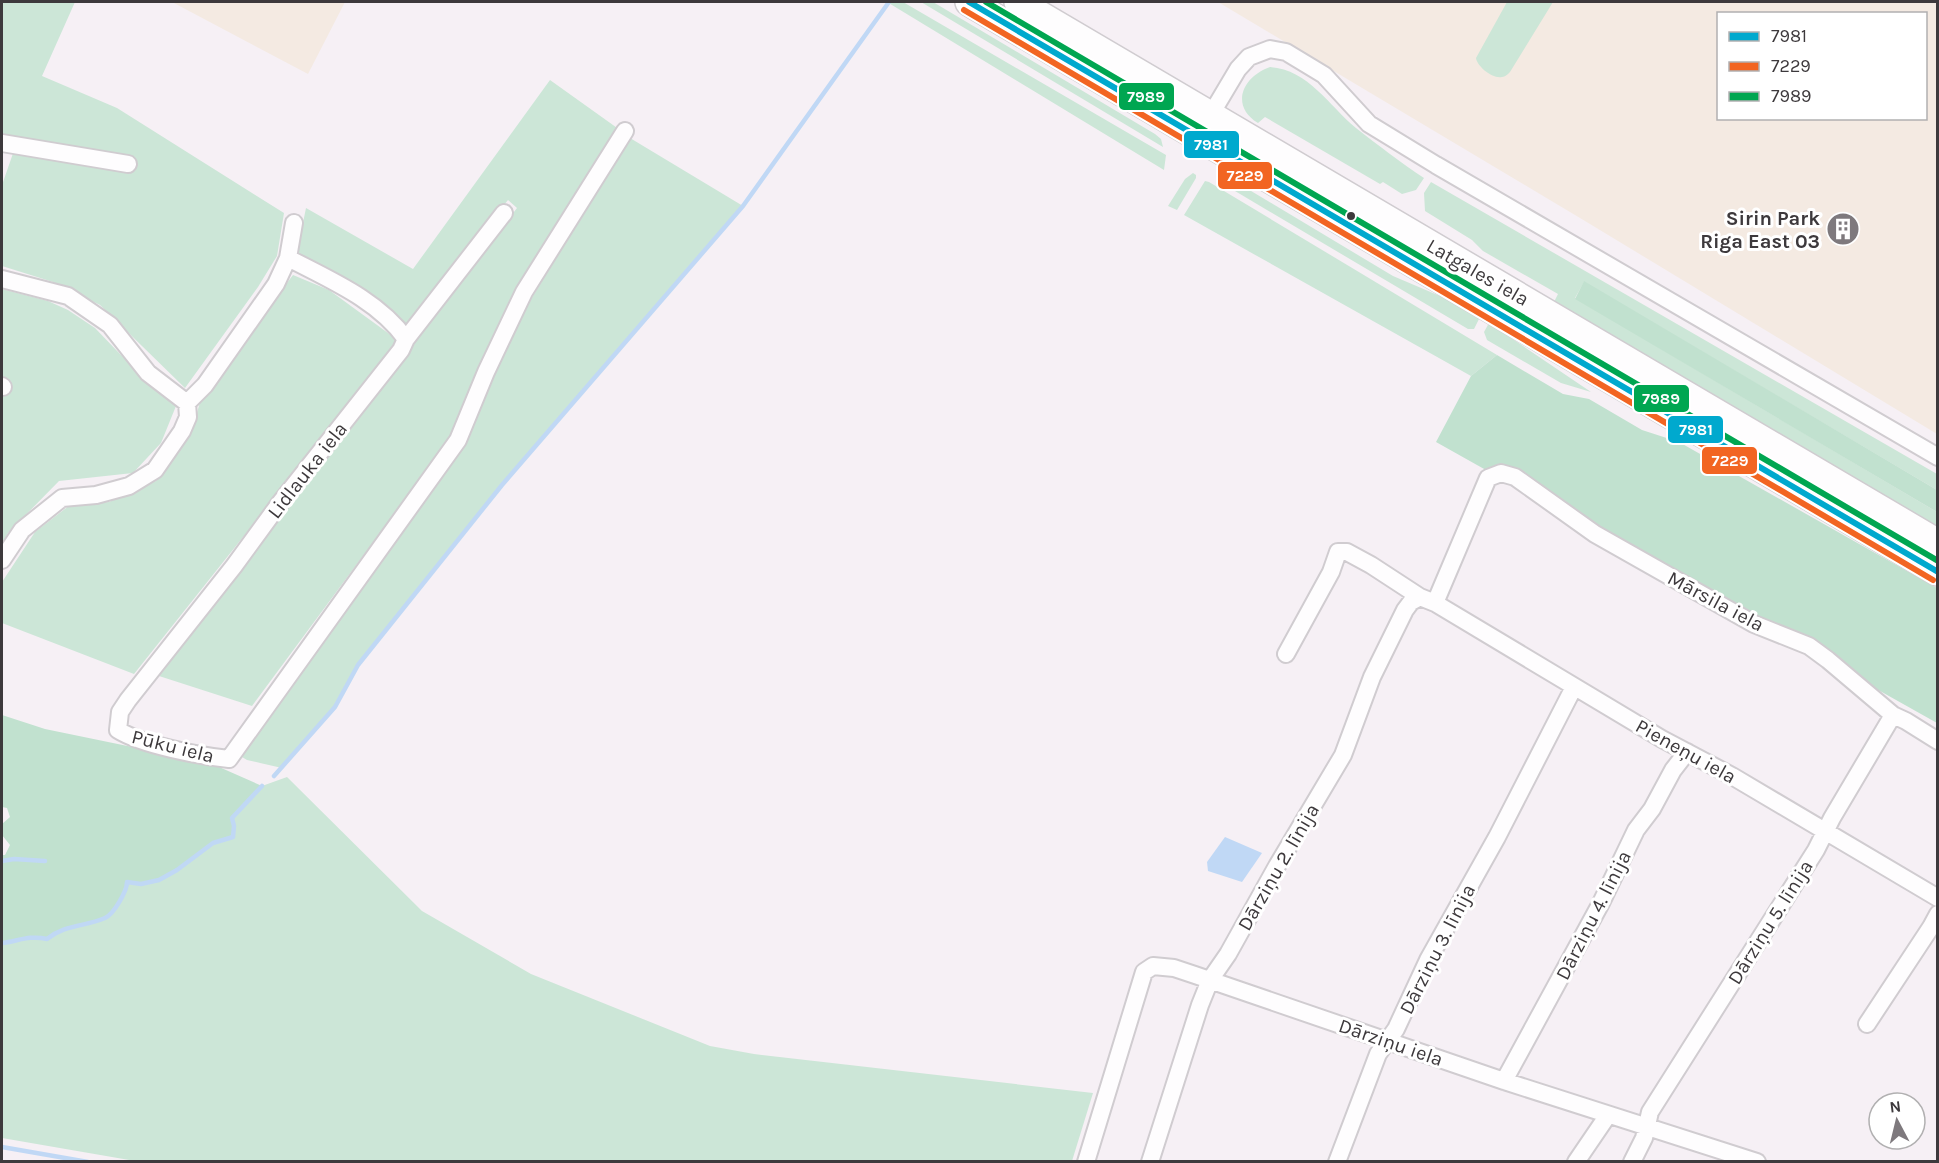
<svg xmlns="http://www.w3.org/2000/svg" width="1939" height="1163" font-family="Karla,sans-serif">
  <style>
    .commercial { fill: #f4eae2; fill-rule: evenodd }
    .green { fill: #cce6d7 }
    .forest { fill: #c1e1cf }
    .water { fill: #c0d8f5 }
    .lines { fill: none; stroke-linecap: round; stroke-linejoin: round }
    .stream { stroke: #c0d8f5; stroke-width: 4.5 }
    .minor-casing { stroke: #d0ccd0; stroke-width: 20 }
    .trunk-casing { stroke: #d0ccd0; stroke-width: 30 }
    .minor { stroke: #fefdfe; stroke-width: 16 }
    .trunk { stroke: #fefdfe; stroke-width: 27 }
    .bus-1-casing { stroke: #fff; stroke-width: 10 }
    .bus-2-casing { stroke: #fff; stroke-width: 10 }
    .bus-3-casing { stroke: #fff; stroke-width: 10 }
    .bus-1 { stroke: #00a9ce; stroke-width: 6 }
    .bus-2 { stroke: #f26522; stroke-width: 6 }
    .bus-3 { stroke: #00a651; stroke-width: 6 }
    .bus-dot { fill: #3d393c; stroke: #fff; stroke-width: 2 }
    .labels { text-anchor: middle; stroke-width: 6; stroke-linejoin: round; paint-order: stroke }
    .poi-label { font-size: 20px; font-weight: bold; fill: #3d393c; stroke: #fff; text-anchor: end }
    .street-label { font-size: 20px; fill: #3d393c; stroke: #fff }
    .line-badge { stroke: #fff; stroke-width: 2 }
    .badge-label { font-size: 16px; text-anchor: middle; font-weight: bold; fill: #fff }
  </style>
  <rect width="100%" height="100%" fill="#f6f0f5"/>
  <path class="commercial" d="M 172,2 L 345,2 L 308,74 Z
    M 1218,2 L 1937,2 L 1937,434 L 1585,221 ZM 1718,14 L 1926,14 L 1926,118 L 1718,118 Z"/>
  <path class="green" d="M 2,2 L 75,2 L 42,76 L 117,108 L 284,213 L 277,256 L 258,287 L 185,388 L 100,305 L 53,282 L 2,266 L 2,185 L 18,139 L 2,135 Z
    M 887,2 L 903,2 L 1166,155 L 1164,170 Z
    M 921,2 L 933,2 L 1155,134 L 1161,139 L 1163,147 Z
    M 1507,2 L 1553,2 L 1510,72 C 1508,74 1505,77 1502,77 C 1492,79 1477,66 1476,58 Z
    M 1270,67 C 1309,70 1329,106 1356,128 C 1378,145 1401,163 1424,178 L 1416,190 L 1402,194 L 1383,182 L 1380,184 L 1265,117 L 1258,123 C 1230,106 1242,77 1270,67 Z
    M 550,80 L 620,130 L 445,445 L 252,706 L 159,676 L 517,208 L 508,200 L 407,326 L 359,286 L 309,262 L 297,252 L 306,208 L 413,269 Z
    M 630,138 L 743,206 L 502,485 L 358,665 L 335,707 L 282,768 L 247,760 L 237,754 L 373,573 L 442,471 L 512,330 Z
    M 1193,173 L 1196,175 L 1196,178 L 1177,210 L 1168,206 L 1185,179 Z
    M 1205,181 L 1209,182 L 1497,355 L 1471,376 L 1184,215 Z
    M 1236,182 L 1393,276 L 1454,302 L 1480,317 L 1474,329 L 1468,329 L 1235,191 L 1234,185 Z
    M 1431,182 L 1937,474 L 1937,490 L 1584,282 L 1575,298 L 1937,512 L 1937,527 L 1554,302 L 1558,294 L 1483,251 L 1472,240 L 1425,211 L 1424,193 Z
    M 293,275 L 329,290 L 399,341 L 134,674 L 2,623 L 2,582 L 35,532 L 70,505 L 109,502 L 156,481 L 193,427 L 202,395 Z
    M 2,289 L 48,301 L 68,310 L 95,328 L 120,354 L 176,406 L 161,443 L 133,473 L 59,481 L 8,533 L 2,545 Z
    M 1489,323 L 1591,392 L 1561,383 L 1487,340 L 1484,332 Z
    M 287,777 L 422,911 L 531,974 L 710,1046 L 754,1054 L 1093,1093 L 1072,1161 L 135,1161 L 2,1138 L 2,943 C 18,941 31,935 47,939 L 58,931 L 108,917 L 127,882 C 132,882 135,884 140,884 C 166,886 214,842 234,826 L 232,818 L 262,786 Z"/>
  <path class="forest" d="M 1584,281 L 1937,490 L 1937,512 L 1575,299 Z
    M 1497,355 L 1563,394 L 1589,399 L 1642,430 L 1679,442 L 1937,588 L 1937,723 L 1436,442 L 1471,376 Z
    M 2,715 L 45,729 L 210,763 L 262,786 L 232,817 L 234,826 L 233,837 L 213,843 L 177,870 L 159,880 L 141,884 L 127,882 C 127,891 114,914 105,918 C 84,927 66,924 47,939 C 30,935 18,941 2,943 L 2,855 L 5,855 L 10,845 L 2,835 L 2,824 L 10,817 L 7,808 L 2,807 Z"/>
  <path class="water" d="M 1225,837 L 1262,853 L 1242,882 L 1208,871 L 1207,862 Z"/>
  <g class="lines">
    <path class="stream" d="M 274,776 L 335,707 L 358,665 L 502,485 L 743,206 L 889,2
      M 2,861 L 14,859 L 45,861
      M 2,943 C 18,941 30,935 47,939 C 66,924 84,927 105,918 C 114,914 127,891 127,882 L 141,884 L 159,880 L 177,870 L 213,843 L 233,837 L 234,826 L 232,818 L 262,786
      M 2,1147 L 88,1162"/>
    <g class="minor-casing">
      <path id="minor" d="M 1210,116 L 1238,69 L 1249,57 L 1270,49 L 1286,52 L 1324,75 L 1369,124 L 1436,165 L 1938,457
        M 2,143 L 128,164
        M 504,213 L 406,339 L 401,350 L 280,503 L 234,566 L 128,700 L 120,712 L 118,730 C 142,745 200,756 229,759 L 458,440 L 486,372 L 524,292 L 625,131
        M 288,258 C 330,280 378,300 406,339
        M 2,279 L 68,296 L 110,325 L 148,373 L 187,403
        M 2,386 L 3,387
        M 2,560 L 22,530 L 62,498 L 96,495 L 129,486 L 155,470 L 182,431 L 188,417 L 187,403 L 205,385 L 276,284 L 288,258 L 294,223
        M 1435,603 L 1488,478 L 1501,473 L 1515,477 L 1595,534 L 1754,624 L 1809,646 L 1828,660 L 1893,715 L 1906,721 L 1938,741
        M 1286,654 L 1331,572 L 1338,552 L 1347,552 L 1371,565 L 1420,597
        M 1867,1024 L 1931,927 L 1938,914
        M 1504,1081 L 1601,903 L 1636,830 L 1652,809 L 1673,770 L 1687,752
        M 1086,1162 L 1144,972 L 1153,966 L 1174,968 L 1195,975 L 1504,1081 L 1757,1162
        M 1150,1162 L 1200,1005 L 1210,980 L 1228,954 L 1277,866 L 1343,755 L 1372,677 L 1405,610 L 1411,602 L 1420,597 L 1435,603 L 1662,739 L 1732,776 L 1938,898
        M 1337,1162 L 1378,1054 L 1396,1029 L 1428,960 L 1497,837 L 1574,687
        M 1576,1162 L 1608,1115
        M 1632,1162 L 1644,1138 L 1650,1112 L 1816,850 L 1832,818 L 1893,715"/>
    </g>
    <g class="trunk-casing">
      <path id="trunk" d="M 969,2 L 1938,572
        M 1018,2 L 1938,543"/>
    </g>
    <use href="#minor" class="minor"/>
    <use href="#trunk" class="trunk"/>
    <g class="bus-1-casing">
      <path id="bus-1" d="M 969,2 L 1938,572"/>
    </g>
    <g class="bus-2-casing">
      <path id="bus-2" d="M 964,10 L 1933,580"/>
    </g>
    <g class="bus-3-casing">
      <path id="bus-3" d="M 986,2 L 1938,561"/>
    </g>
    <use href="#bus-1" class="bus-1"/>
    <use href="#bus-2" class="bus-2"/>
    <use href="#bus-3" class="bus-3"/>
  </g>
  <defs>
    <g id="building-disc" transform="scale(1.725)"><circle r="9.5" fill="#7e797d" stroke="#fff"/><path d="M-4-6H4V6H1V3H-1V6H-4ZM-2.5-4.3h1.7v1.8h-1.7ZM.8-4.3h1.7v1.8H.8ZM-2.5-1h1.7V.8h-1.7ZM.8-1h1.7V.8H.8Z" fill="#fff"/></g>
  </defs>
  <g fill-rule="evenodd">
    <use href="#building-disc" x="1843" y="229"/>
  </g>
  <circle class="bus-dot" cx="1351" cy="216" r="5"/>
  <g class="labels">
    <g class="poi-label">
      <text x="1820" y="225">Sirin Park<tspan x="1820" dy="23">Riga East 03</tspan></text>
    </g>
    <g class="street-label">
      <text transform="translate(1478 272) rotate(30)" y="7">Latgales iela</text>
      <text transform="translate(307 470) rotate(-52)" y="7">Lidlauka iela</text>
      <text transform="translate(1716 601) rotate(28)" y="7">Mārsila iela</text>
      <text transform="translate(173 746) rotate(14)" y="7">Pūku iela</text>
      <text transform="translate(1686 751) rotate(29)" y="7">Pieneņu iela</text>
      <text transform="translate(1278 867) rotate(-60)" y="7">Dārziņu 2. līnija</text>
      <text transform="translate(1593 915) rotate(-63)" y="7">Dārziņu 4. līnija</text>
      <text transform="translate(1770 922) rotate(-58)" y="7">Dārziņu 5. līnija</text>
      <text transform="translate(1437 949) rotate(-63)" y="7">Dārziņu 3. līnija</text>
      <text transform="translate(1391 1042) rotate(19)" y="7">Dārziņu iela</text>
    </g>
  </g>
  <g class="line-badge">
    <rect x="1118" y="82" width="57" height="29" rx="6" fill="#00a651"/>
    <rect x="1183" y="130" width="57" height="29" rx="6" fill="#00a9ce"/>
    <rect x="1217" y="161" width="56" height="29" rx="6" fill="#f26522"/>
    <rect x="1633" y="384" width="57" height="29" rx="6" fill="#00a651"/>
    <rect x="1667" y="415" width="57" height="29" rx="6" fill="#00a9ce"/>
    <rect x="1701" y="446" width="57" height="29" rx="6" fill="#f26522"/>
  </g>
  <g class="badge-label">
    <text x="1146" y="102">7989</text>
    <text x="1211" y="150">7981</text>
    <text x="1245" y="181">7229</text>
    <text x="1661" y="404">7989</text>
    <text x="1696" y="435">7981</text>
    <text x="1730" y="466">7229</text>
  </g>
  <rect width="1939" height="1163" fill="none" stroke="#3d393c" stroke-width="6"/>
  <rect x="1717" y="12" width="210" height="108" fill="#ffffff" stroke="#b1b0b1" stroke-width="1.5"/>
  <rect x="1729" y="32" width="30" height="9" fill="#00a9ce" stroke="#b1b0b1" stroke-width="1.5"/>
  <text x="1771" y="42" font-size="18" fill="#3d393c">7981</text>
  <rect x="1729" y="62" width="30" height="9" fill="#f26522" stroke="#b1b0b1" stroke-width="1.5"/>
  <text x="1771" y="72" font-size="18" fill="#3d393c">7229</text>
  <rect x="1729" y="92" width="30" height="9" fill="#00a651" stroke="#b1b0b1" stroke-width="1.5"/>
  <text x="1771" y="102" font-size="18" fill="#3d393c">7989</text>
  <g transform="translate(1897 1121) rotate(353)"><circle r="28" fill="#ffffff" stroke="#b1b0b1" stroke-width="1.5"/>
  <path d="M0-4.5L10 22L0 15L-10 22Z" fill="#7e797d"/>
  <text y="-9" font-size="16" font-weight="bold" text-anchor="middle" fill="#3d393c">N</text>
  </g>
</svg>
